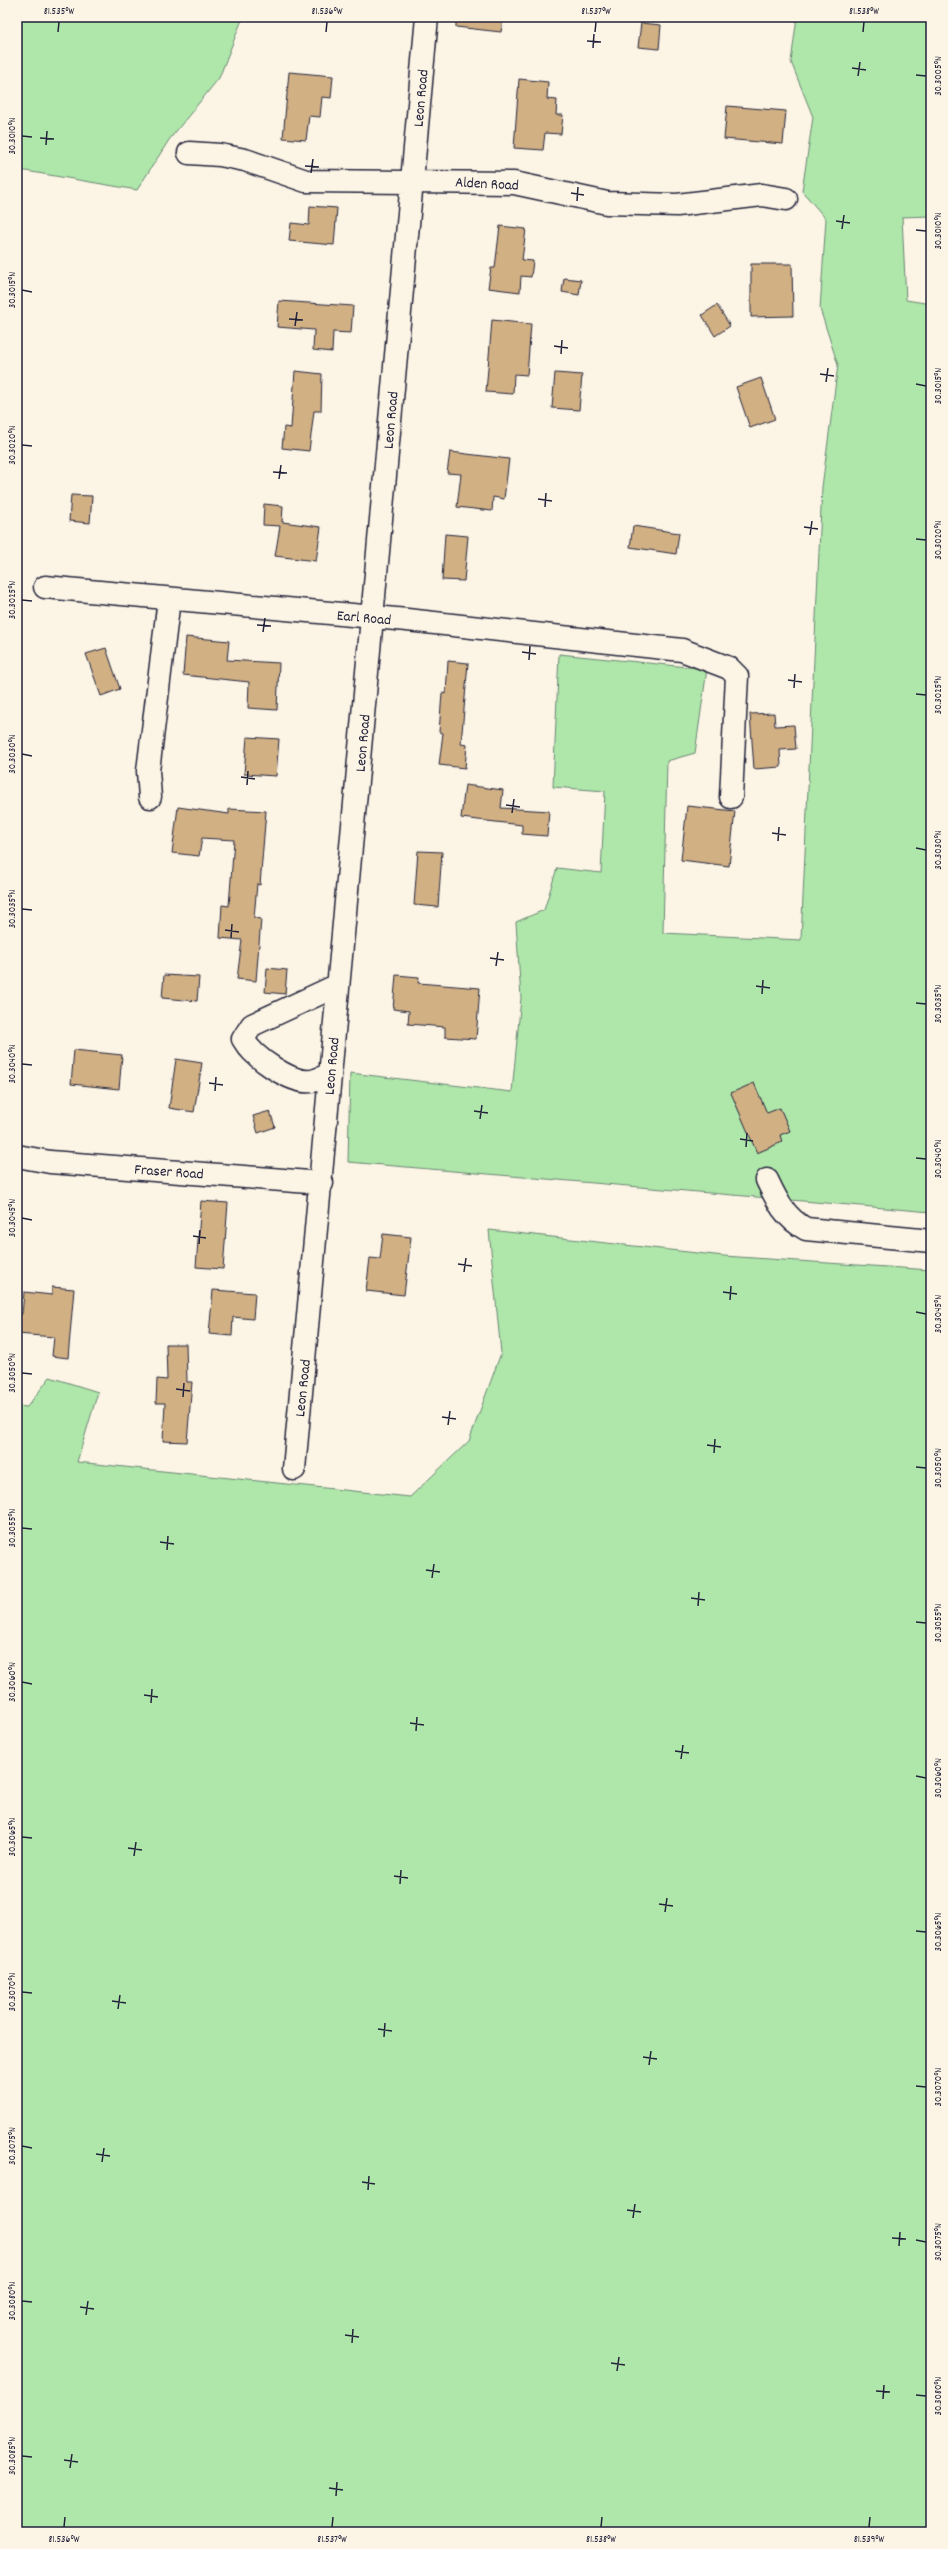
<svg xmlns="http://www.w3.org/2000/svg" width="948" height="2549" font-family="Dekko,sans-serif">
  <style>
    .green { fill: #afe7aa; stroke: #688472 }
    .building { fill: #d1b084; stroke: #22223b }
    .lines { fill: none; stroke-linecap: round; stroke-linejoin: round }
    .minor-casing { stroke: #22223b; stroke-width: 25 }
    .minor { stroke: #fcf5e5; stroke-width: 22 }
    .ticks { fill: none; stroke: #22223b; stroke-width: 1.5 }
    .labels { text-anchor: middle; stroke-width: 3; stroke-linejoin: round; paint-order: stroke }
    .street-label { font-size: 15px; fill: #22223b; stroke: #fcf5e5 }
    .neatline { fill: none; stroke: #22223b; stroke-width: 1.5 }
    .ticks-label { font-size: 10px; text-anchor: middle; fill: #22223b }
  </style>
  <rect width="100%" height="100%" fill="#fcf5e5"/>
  <filter id="ink" filterUnits="userSpaceOnUse"><feTurbulence type="fractalNoise" baseFrequency=".025" numOctaves="2"/><feDisplacementMap in="SourceGraphic" scale="8" xChannelSelector="R" yChannelSelector="G"/><feConvolveMatrix kernelMatrix="1 2 1 2 8 2 1 2 1" color-interpolation-filters="sRGB"/></filter>
  <g filter="url(#ink)">
    <path class="green" d="M 17,17 L 243,17 L 219,78 L 169,140 L 137,190 L 20,170 L 17,173 Z
      M 797,17 L 931,17 L 931,216 L 902,217 L 906,300 L 931,304 L 931,1212 L 348,1162 L 350,1073 L 512,1092 L 521,998 L 516,922 L 544,910 L 557,868 L 601,873 L 605,791 L 553,787 L 559,654 L 707,669 L 695,753 L 667,761 L 663,933 L 801,940 L 822,487 L 838,365 L 820,309 L 826,219 L 802,191 L 813,117 L 791,62 Z
      M 489,1230 L 724,1256 L 931,1270 L 931,2532 L 17,2532 L 17,1406 L 27,1407 L 50,1377 L 98,1392 L 77,1462 L 410,1497 L 469,1441 L 501,1353 Z"/>
    <path class="building" d="M 456,17 L 503,17 L 501,32 L 456,27 Z
      M 641,23 L 661,25 L 659,49 L 638,47 Z
      M 289,72 L 333,76 L 331,98 L 322,97 L 320,117 L 309,116 L 306,140 L 283,138 Z
      M 519,79 L 548,82 L 547,99 L 557,100 L 556,115 L 563,115 L 561,134 L 545,133 L 543,150 L 514,148 Z
      M 727,106 L 786,111 L 783,144 L 724,139 Z
      M 310,206 L 337,208 L 334,245 L 289,241 L 291,223 L 309,225 Z
      M 500,226 L 526,229 L 522,260 L 533,261 L 531,277 L 521,276 L 520,292 L 488,288 L 491,268 L 495,268 Z
      M 751,264 L 792,264 L 793,316 L 751,317 Z
      M 564,278 L 581,280 L 579,295 L 562,292 Z
      M 279,301 L 353,306 L 351,333 L 333,332 L 332,352 L 313,350 L 314,330 L 277,327 Z
      M 717,305 L 730,326 L 715,336 L 702,315 Z
      M 492,320 L 531,324 L 527,375 L 514,374 L 513,394 L 486,392 Z
      M 295,371 L 322,374 L 321,411 L 314,411 L 309,451 L 282,448 L 284,427 L 291,428 Z
      M 555,373 L 582,375 L 579,410 L 552,408 Z
      M 761,378 L 775,419 L 750,428 L 736,387 Z
      M 450,452 L 509,459 L 504,499 L 493,497 L 492,511 L 457,507 L 461,474 L 447,473 Z
      M 71,495 L 92,496 L 90,523 L 69,521 Z
      M 264,504 L 283,506 L 282,522 L 321,527 L 316,561 L 275,556 L 280,526 L 263,525 Z
      M 633,526 L 679,533 L 676,554 L 630,547 Z
      M 445,534 L 468,536 L 464,581 L 442,580 Z
      M 186,637 L 229,641 L 227,660 L 279,663 L 277,710 L 248,708 L 249,682 L 183,675 Z
      M 106,648 L 120,689 L 101,696 L 86,654 Z
      M 448,661 L 468,663 L 461,744 L 467,745 L 465,768 L 439,765 L 443,733 L 439,732 L 442,693 L 446,694 Z
      M 774,713 L 775,726 L 794,725 L 796,749 L 780,750 L 781,767 L 754,769 L 750,714 Z
      M 247,737 L 279,739 L 276,776 L 244,774 Z
      M 465,785 L 503,790 L 501,808 L 549,811 L 547,836 L 522,834 L 522,825 L 461,818 Z
      M 687,806 L 735,811 L 729,866 L 681,860 Z
      M 178,807 L 229,814 L 229,809 L 266,811 L 260,885 L 257,884 L 254,918 L 261,919 L 256,981 L 237,979 L 242,940 L 220,938 L 222,905 L 229,906 L 234,840 L 202,838 L 199,856 L 172,853 Z
      M 418,851 L 442,852 L 438,907 L 414,905 Z
      M 267,968 L 287,970 L 285,994 L 265,992 Z
      M 164,975 L 199,977 L 197,1001 L 162,998 Z
      M 396,975 L 419,977 L 418,983 L 480,988 L 476,1039 L 445,1037 L 445,1027 L 408,1024 L 409,1011 L 393,1009 Z
      M 74,1050 L 122,1055 L 119,1089 L 71,1084 Z
      M 176,1059 L 202,1063 L 194,1112 L 169,1108 Z
      M 754,1083 L 767,1113 L 780,1108 L 790,1131 L 780,1135 L 782,1142 L 757,1153 L 731,1093 Z
      M 270,1111 L 275,1127 L 258,1133 L 253,1116 Z
      M 201,1201 L 228,1203 L 223,1269 L 196,1267 Z
      M 383,1234 L 411,1237 L 404,1295 L 366,1291 L 370,1258 L 380,1259 Z
      M 52,1287 L 74,1289 L 68,1358 L 52,1356 L 54,1337 L 17,1334 L 17,1314 L 22,1314 L 24,1292 L 52,1295 Z
      M 213,1290 L 255,1293 L 253,1319 L 233,1317 L 232,1336 L 209,1334 Z
      M 166,1344 L 186,1344 L 187,1382 L 192,1382 L 187,1442 L 163,1441 L 165,1403 L 156,1403 L 157,1379 L 167,1380 Z"/>
    <g class="lines">
      <g class="minor-casing">
        <path id="minor" d="M 189,153 L 220,155 L 245,160 L 306,181 L 514,183 L 607,203 L 677,205 L 762,195 L 786,199
          M 45,587 L 407,620 L 682,650 L 729,668 L 737,676 L 731,797
          M 150,797 L 148,771 L 169,599
          M 330,1075 C 324,1076 318,1080 312,1081 C 291,1084 253,1057 243,1039 L 252,1025 L 338,985
          M 17,1156 L 50,1162 L 322,1183
          M 767,1180 C 777,1201 785,1218 806,1229 L 931,1241
          M 294,1469 L 427,17"/>
      </g>
      <use href="#minor" class="minor"/>
    </g>
  </g>
  <path class="ticks" d="M 58,32 L 59,22M 326,32 L 327,22M 595,32 L 596,22M 863,32 L 864,22M 587,41 L 601,42M 593,48 L 594,34M 852,68 L 866,70M 916,75 L 926,76M 858,76 L 860,62M 22,136 L 32,137M 40,138 L 54,139M 46,145 L 47,131M 305,166 L 319,167M 311,173 L 313,159M 571,193 L 584,195M 577,201 L 578,187M 836,221 L 850,223M 842,229 L 844,215M 916,230 L 926,231M 22,290 L 32,292M 289,319 L 303,320M 295,326 L 297,312M 554,346 L 568,348M 561,354 L 562,340M 820,374 L 834,376M 826,382 L 828,368M 916,384 L 926,386M 22,445 L 32,446M 273,472 L 287,473M 279,479 L 281,465M 538,499 L 552,501M 545,507 L 546,493M 804,527 L 818,529M 810,535 L 812,521M 916,539 L 926,540M 22,600 L 32,601M 257,625 L 271,626M 263,632 L 265,618M 522,652 L 536,654M 529,660 L 530,646M 788,680 L 802,682M 794,688 L 795,674M 916,694 L 926,695M 22,754 L 32,756M 241,777 L 255,779M 247,785 L 248,771M 506,805 L 520,807M 512,813 L 514,799M 772,833 L 786,835M 778,841 L 779,827M 916,848 L 926,850M 22,909 L 32,910M 225,930 L 239,932M 231,938 L 232,924M 490,958 L 504,960M 496,966 L 498,952M 756,986 L 770,988M 762,994 L 763,980M 916,1003 L 926,1004M 22,1064 L 32,1065M 209,1083 L 223,1085M 215,1091 L 216,1077M 474,1111 L 488,1113M 480,1119 L 482,1105M 740,1139 L 753,1141M 746,1147 L 747,1133M 916,1158 L 926,1159M 22,1218 L 32,1220M 193,1236 L 206,1238M 199,1244 L 200,1230M 458,1264 L 472,1266M 464,1272 L 466,1258M 723,1292 L 737,1294M 730,1300 L 731,1286M 916,1312 L 926,1314M 22,1373 L 32,1374M 176,1389 L 190,1391M 183,1397 L 184,1383M 442,1417 L 456,1419M 448,1425 L 450,1411M 707,1445 L 721,1447M 714,1453 L 715,1439M 916,1467 L 926,1468M 22,1528 L 32,1529M 160,1542 L 174,1544M 167,1550 L 168,1536M 426,1570 L 440,1572M 432,1578 L 434,1564M 691,1598 L 705,1600M 698,1606 L 699,1592M 916,1622 L 926,1623M 22,1682 L 32,1684M 144,1695 L 158,1697M 151,1703 L 152,1689M 410,1723 L 424,1725M 416,1731 L 417,1717M 675,1751 L 689,1753M 681,1759 L 683,1745M 916,1776 L 926,1778M 22,1837 L 32,1838M 128,1848 L 142,1850M 134,1856 L 136,1842M 394,1876 L 408,1878M 400,1884 L 401,1870M 659,1904 L 673,1906M 665,1912 L 667,1898M 916,1931 L 926,1932M 22,1992 L 32,1993M 112,2001 L 126,2003M 118,2009 L 120,1995M 378,2029 L 392,2031M 384,2037 L 385,2023M 643,2057 L 657,2059M 649,2065 L 651,2051M 916,2086 L 926,2087M 22,2146 L 32,2148M 96,2154 L 110,2156M 102,2162 L 104,2148M 362,2182 L 375,2184M 368,2190 L 369,2176M 627,2210 L 641,2212M 633,2218 L 635,2204M 892,2238 L 906,2239M 916,2240 L 926,2242M 899,2246 L 900,2232M 22,2301 L 32,2302M 80,2307 L 94,2309M 86,2315 L 88,2301M 345,2335 L 359,2337M 352,2343 L 353,2329M 611,2363 L 625,2365M 617,2371 L 619,2357M 876,2391 L 890,2392M 916,2395 L 926,2396M 883,2399 L 884,2385M 22,2456 L 32,2457M 64,2460 L 78,2462M 70,2468 L 72,2454M 329,2488 L 343,2490M 336,2496 L 337,2482M 64,2527 L 65,2517M 332,2527 L 333,2517M 601,2527 L 602,2517M 869,2527 L 870,2517"/>
  <g class="labels">
    <g class="street-label">
      <text transform="translate(420 98) rotate(-85)" y="5">Leon Road</text>
      <text transform="translate(487 183) rotate(3)" y="5">Alden Road</text>
      <text transform="translate(390 420) rotate(-85)" y="5">Leon Road</text>
      <text transform="translate(364 617) rotate(5)" y="5">Earl Road</text>
      <text transform="translate(362 743) rotate(-85)" y="5">Leon Road</text>
      <text transform="translate(331 1066) rotate(-85)" y="5">Leon Road</text>
      <text transform="translate(169 1171) rotate(4)" y="5">Fraser Road</text>
      <text transform="translate(302 1388) rotate(-84)" y="5">Leon Road</text>
    </g>
  </g>
  <rect width="948" height="2549" fill="none" stroke="#fcf5e5" stroke-width="44"/>
  <rect x="22" y="22" width="904" height="2505" class="neatline"/>
  <g class="ticks-label">
    <text x="59" y="14">81.535°W</text>
    <text x="327" y="14">81.536°W</text>
    <text x="596" y="14">81.537°W</text>
    <text x="864" y="14">81.538°W</text>
    <text transform="translate(937 76) rotate(-90)" y="4">30.3005°N</text>
    <text transform="translate(11 136) rotate(-90)" y="4">30.3010°N</text>
    <text transform="translate(937 231) rotate(-90)" y="4">30.3010°N</text>
    <text transform="translate(11 290) rotate(-90)" y="4">30.3015°N</text>
    <text transform="translate(937 386) rotate(-90)" y="4">30.3015°N</text>
    <text transform="translate(11 445) rotate(-90)" y="4">30.3020°N</text>
    <text transform="translate(937 540) rotate(-90)" y="4">30.3020°N</text>
    <text transform="translate(11 600) rotate(-90)" y="4">30.3025°N</text>
    <text transform="translate(937 695) rotate(-90)" y="4">30.3025°N</text>
    <text transform="translate(11 754) rotate(-90)" y="4">30.3030°N</text>
    <text transform="translate(937 850) rotate(-90)" y="4">30.3030°N</text>
    <text transform="translate(11 909) rotate(-90)" y="4">30.3035°N</text>
    <text transform="translate(937 1004) rotate(-90)" y="4">30.3035°N</text>
    <text transform="translate(11 1064) rotate(-90)" y="4">30.3040°N</text>
    <text transform="translate(937 1159) rotate(-90)" y="4">30.3040°N</text>
    <text transform="translate(11 1218) rotate(-90)" y="4">30.3045°N</text>
    <text transform="translate(937 1314) rotate(-90)" y="4">30.3045°N</text>
    <text transform="translate(11 1373) rotate(-90)" y="4">30.3050°N</text>
    <text transform="translate(937 1468) rotate(-90)" y="4">30.3050°N</text>
    <text transform="translate(11 1528) rotate(-90)" y="4">30.3055°N</text>
    <text transform="translate(937 1623) rotate(-90)" y="4">30.3055°N</text>
    <text transform="translate(11 1682) rotate(-90)" y="4">30.3060°N</text>
    <text transform="translate(937 1778) rotate(-90)" y="4">30.3060°N</text>
    <text transform="translate(11 1837) rotate(-90)" y="4">30.3065°N</text>
    <text transform="translate(937 1932) rotate(-90)" y="4">30.3065°N</text>
    <text transform="translate(11 1992) rotate(-90)" y="4">30.3070°N</text>
    <text transform="translate(937 2087) rotate(-90)" y="4">30.3070°N</text>
    <text transform="translate(11 2146) rotate(-90)" y="4">30.3075°N</text>
    <text transform="translate(937 2242) rotate(-90)" y="4">30.3075°N</text>
    <text transform="translate(11 2301) rotate(-90)" y="4">30.3080°N</text>
    <text transform="translate(937 2396) rotate(-90)" y="4">30.3080°N</text>
    <text transform="translate(11 2456) rotate(-90)" y="4">30.3085°N</text>
    <text x="64" y="2542">81.536°W</text>
    <text x="332" y="2542">81.537°W</text>
    <text x="601" y="2542">81.538°W</text>
    <text x="869" y="2542">81.539°W</text>
  </g>
</svg>
